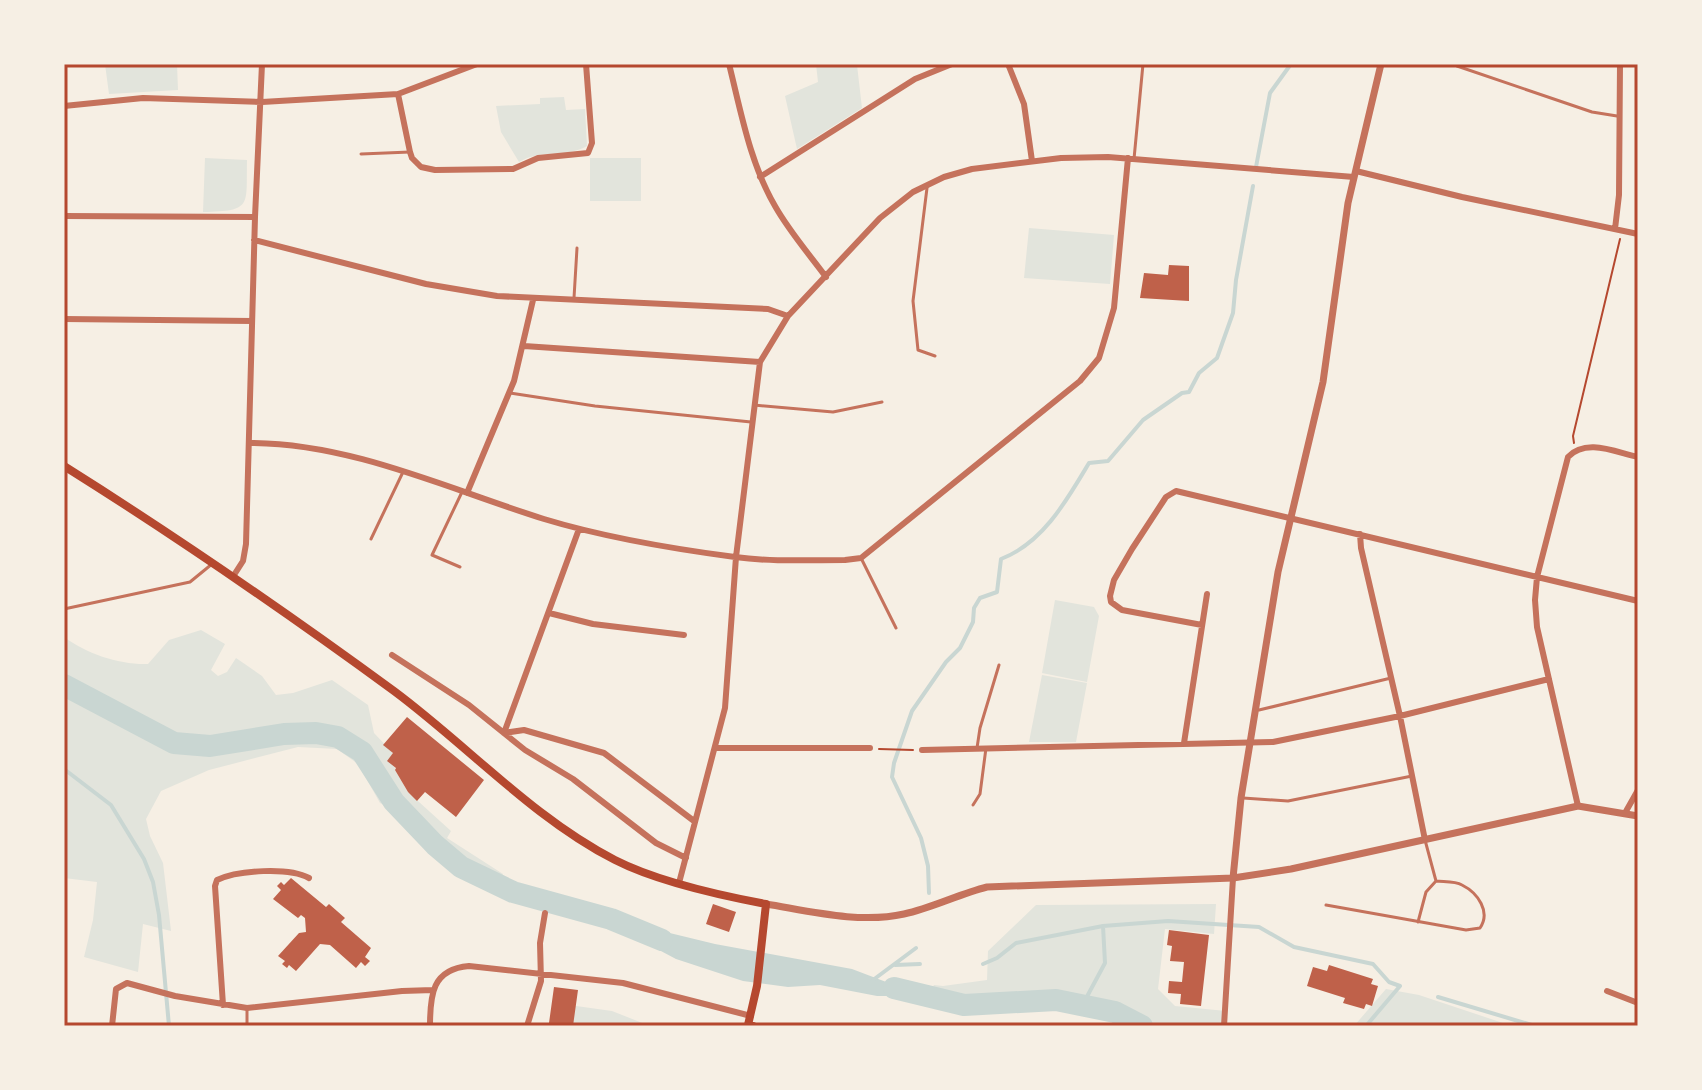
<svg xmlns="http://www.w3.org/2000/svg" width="1702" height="1090" font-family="Roboto,sans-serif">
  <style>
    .green { fill: #e2e4dc }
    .water { fill: #c9d6d2 }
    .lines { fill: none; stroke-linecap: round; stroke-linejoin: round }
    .stream { stroke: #c9d6d2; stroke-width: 4 }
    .river { stroke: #c9d6d2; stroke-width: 22 }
    .building { fill: #bf614a }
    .path { stroke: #b5482f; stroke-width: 2 }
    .service { stroke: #c5725c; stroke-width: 3 }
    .minor { stroke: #c5725c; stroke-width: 6 }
    .tertiary { stroke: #c5725c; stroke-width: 7 }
    .secondary { stroke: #b5482f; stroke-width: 8 }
    .neatline { fill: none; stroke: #b5482f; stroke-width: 3 }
  </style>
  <rect width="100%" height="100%" fill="#f6efe4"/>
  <path class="green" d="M 105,64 L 177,64 L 178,90 L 109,94 Z
    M 816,64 L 859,64 L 857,65 L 862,108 L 797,149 L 785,96 L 818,82 Z
    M 564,97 L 566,110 L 585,109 L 587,146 C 564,159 543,148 519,162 L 501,132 L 496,106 L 540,104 L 540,98 Z
    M 205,158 L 247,160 C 246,206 253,211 203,212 Z
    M 590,158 L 641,158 L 641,201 L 590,201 Z
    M 1029,228 L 1114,235 L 1110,284 L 1024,278 Z
    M 1055,600 L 1094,607 L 1099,616 L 1087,682 L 1042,673 Z
    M 201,630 L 225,644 L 211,670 L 218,676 L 227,672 L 236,658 L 262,676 L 276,695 L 293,693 L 332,680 L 368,705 L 374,733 L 393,753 L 395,770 L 408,792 L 451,831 L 447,838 L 503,874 L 499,884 L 467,867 L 416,820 L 380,803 L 358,764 L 337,749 L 298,747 L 209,770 L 161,791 L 146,819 L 150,836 L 163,863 L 171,931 L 143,924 L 138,972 L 84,957 L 93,920 L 97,882 L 64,878 L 64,637 C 87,654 120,665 148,664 L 169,640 Z
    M 1042,675 L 1087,683 L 1076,742 L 1029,742 Z
    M 1216,904 L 1214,934 L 1165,929 L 1158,989 L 1175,1006 L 1226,1011 L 1224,1026 L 1142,1026 L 1115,1012 L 1056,1000 L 964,1005 L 926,997 L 934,985 L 943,986 L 987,980 L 988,951 L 1036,905 Z
    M 1386,989 L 1419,995 L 1512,1026 L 1354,1026 Z
    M 569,1005 L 612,1011 L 650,1026 L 566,1026 Z"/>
  <path class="water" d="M 645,927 L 715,944 L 852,969 L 923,996 L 877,996 L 820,985 L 788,987 L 743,981 L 676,959 L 642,941 L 636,933 L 637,930 Z"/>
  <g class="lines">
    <path class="stream" d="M 1256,167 L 1270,93 L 1291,64
      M 64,769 L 111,805 L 144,859 L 153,882 L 159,915 L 169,1026
      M 929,893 L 928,866 L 921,838 L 892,777 L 894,763 L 912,711 L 946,662 L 960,648 L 973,622 L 974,608 L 980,598 L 997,592 L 1001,559 C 1043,543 1067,500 1089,463 L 1108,461 L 1143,420 L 1182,393 L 1189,392 L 1199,373 L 1217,358 L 1233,313 L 1236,280 L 1253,186
      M 983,964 L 997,958 L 1016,943 L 1103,926 L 1168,921 L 1259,927 L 1294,947 L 1373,964 L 1389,982 L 1400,986 L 1366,1026
      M 895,965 L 920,964
      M 873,980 L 916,948
      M 1438,997 L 1535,1026
      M 1083,1004 L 1105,963 L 1103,926"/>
    <path class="river" d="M 64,685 L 174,743 L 210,746 L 284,734 L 316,733 L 338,737 L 362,752 L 394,802 L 435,845 L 461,867 L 513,892 L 611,919 L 662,940
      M 894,988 L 964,1005 L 1056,1000 L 1115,1012 L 1142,1026"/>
  </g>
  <path class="building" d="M 1169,265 L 1189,266 L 1189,301 L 1140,298 L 1144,273 L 1168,275 Z
    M 407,717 L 484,780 L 456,817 L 425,792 L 417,801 L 408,792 L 395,770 L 396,768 L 387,761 L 393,753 L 383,745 Z
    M 291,878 L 326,907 L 329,904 L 345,918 L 341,922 L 371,948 L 365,957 L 370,961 L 365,966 L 361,962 L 356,968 L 330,945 L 320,944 L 296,971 L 289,965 L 287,968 L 282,964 L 285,961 L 278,956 L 299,933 L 306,932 L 305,918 L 301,915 L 298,918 L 273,899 L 281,890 L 277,886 L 281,882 L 284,885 Z
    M 713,904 L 736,912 L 729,932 L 706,924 Z
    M 1169,930 L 1209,935 L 1201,1006 L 1180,1004 L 1181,994 L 1168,993 L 1169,981 L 1182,982 L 1184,962 L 1170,961 L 1172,946 L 1167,945 Z
    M 1329,965 L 1373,979 L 1371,984 L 1378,986 L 1372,1006 L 1366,1004 L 1364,1009 L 1343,1003 L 1345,998 L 1307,986 L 1313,967 L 1327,971 Z
    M 554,987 L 578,990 L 573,1026 L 549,1023 Z"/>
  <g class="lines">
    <path class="path" d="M 1574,443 L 1573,436 L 1620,239
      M 879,749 L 913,750"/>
    <path class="service" d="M 1457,66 L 1592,112 L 1617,116
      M 361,154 L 410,152
      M 1134,159 L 1143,64
      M 927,188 L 913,301 L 918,350 L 935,356
      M 574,298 L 577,248
      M 510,393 L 595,406 L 751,422
      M 754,405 L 833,412 L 882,402
      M 371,539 L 403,472
      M 861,558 L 896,628
      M 460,567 L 432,555 L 462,492
      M 64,609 L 190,582 L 212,564
      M 1259,710 L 1391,678
      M 977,748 L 980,728 L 999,665
      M 1243,798 L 1288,801 L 1412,776
      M 973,805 L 980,794 L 986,748
      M 1425,840 L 1436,881
      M 1326,905 L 1466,930 L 1480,928 C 1491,912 1478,893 1462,885 C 1455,881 1444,882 1436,881 L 1426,892 L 1418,922
      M 247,1026 L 247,1008"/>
    <path class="minor" d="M 729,64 C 741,112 750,163 775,206 C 789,231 809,254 826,277
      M 1008,64 L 1024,104 L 1032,161
      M 398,94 L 410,152 L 412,158 L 421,167 L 435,170 L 513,169 L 538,158 L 588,153 L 592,143 L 586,64
      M 64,106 L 143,98 L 262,102 L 398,94 L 477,64
      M 1356,171 L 1462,197 L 1638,234
      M 760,177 L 915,79 L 952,64
      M 64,216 L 255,217
      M 1615,229 L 1619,195 L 1620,64
      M 254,240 L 426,284 L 497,296 L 768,309 L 788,316
      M 64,319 L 252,321
      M 524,346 L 760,362
      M 250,443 C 351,443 448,489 544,519 C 603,537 674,549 735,557 C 771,562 809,560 845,560 L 861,558 L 1080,381 L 1099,358 L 1114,308 L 1128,158
      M 467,493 L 514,381 L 533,300
      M 1360,534 L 1361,548 L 1400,716 L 1425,840
      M 234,575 L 243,561 L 246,544 L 255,217 L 262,64
      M 549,613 L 593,624 L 684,635
      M 1202,625 L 1122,610 L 1111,602 L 1110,596 L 1114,580 L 1132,549 L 1166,497 L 1176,491 L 1638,601
      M 392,655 L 469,705 L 525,750 L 573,779 L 656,843 L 686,858
      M 504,733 L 579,529
      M 504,733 L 524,730 L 604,753 L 694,821
      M 1184,743 L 1207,594
      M 715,748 L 870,748
      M 922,750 L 1273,742 L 1400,716 L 1549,679
      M 1578,806 L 1537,627 L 1535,600 L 1537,577 L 1568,457 C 1586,438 1615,452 1638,457
      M 1625,813 L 1638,790
      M 679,883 L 725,708 L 736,557 L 760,362 L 788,316 L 880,218 L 913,192 L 944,177 L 972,169 L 1061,158 L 1108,157 L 1354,177
      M 1607,991 L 1638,1003
      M 223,1005 L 215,886 L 217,880 C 238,870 289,867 309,878
      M 112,1026 L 116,989 L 127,983 L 175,996 L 247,1008 L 402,991 L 433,990
      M 430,1026 C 430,995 432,969 469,966 L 623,983 L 751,1016
      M 527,1026 L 541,981 L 540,943 L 545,913
      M 1224,1026 L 1233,878"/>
    <path class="tertiary" d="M 1233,878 L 1241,798 L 1278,572 L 1323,382 L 1348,203 L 1381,64
      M 766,904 C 809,911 860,924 904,914 C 932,908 959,894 987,887 L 1233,878 L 1291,869 L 1578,806 L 1638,816"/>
    <path class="secondary" d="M 64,466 C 177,537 286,612 394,691 C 468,746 533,818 615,860 C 658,882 718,895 766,904 L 757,986 L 748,1025 L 753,1026"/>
  </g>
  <rect width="1702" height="1090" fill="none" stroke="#f6efe4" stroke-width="132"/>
  <rect x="66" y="66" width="1570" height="958" class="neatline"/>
</svg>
